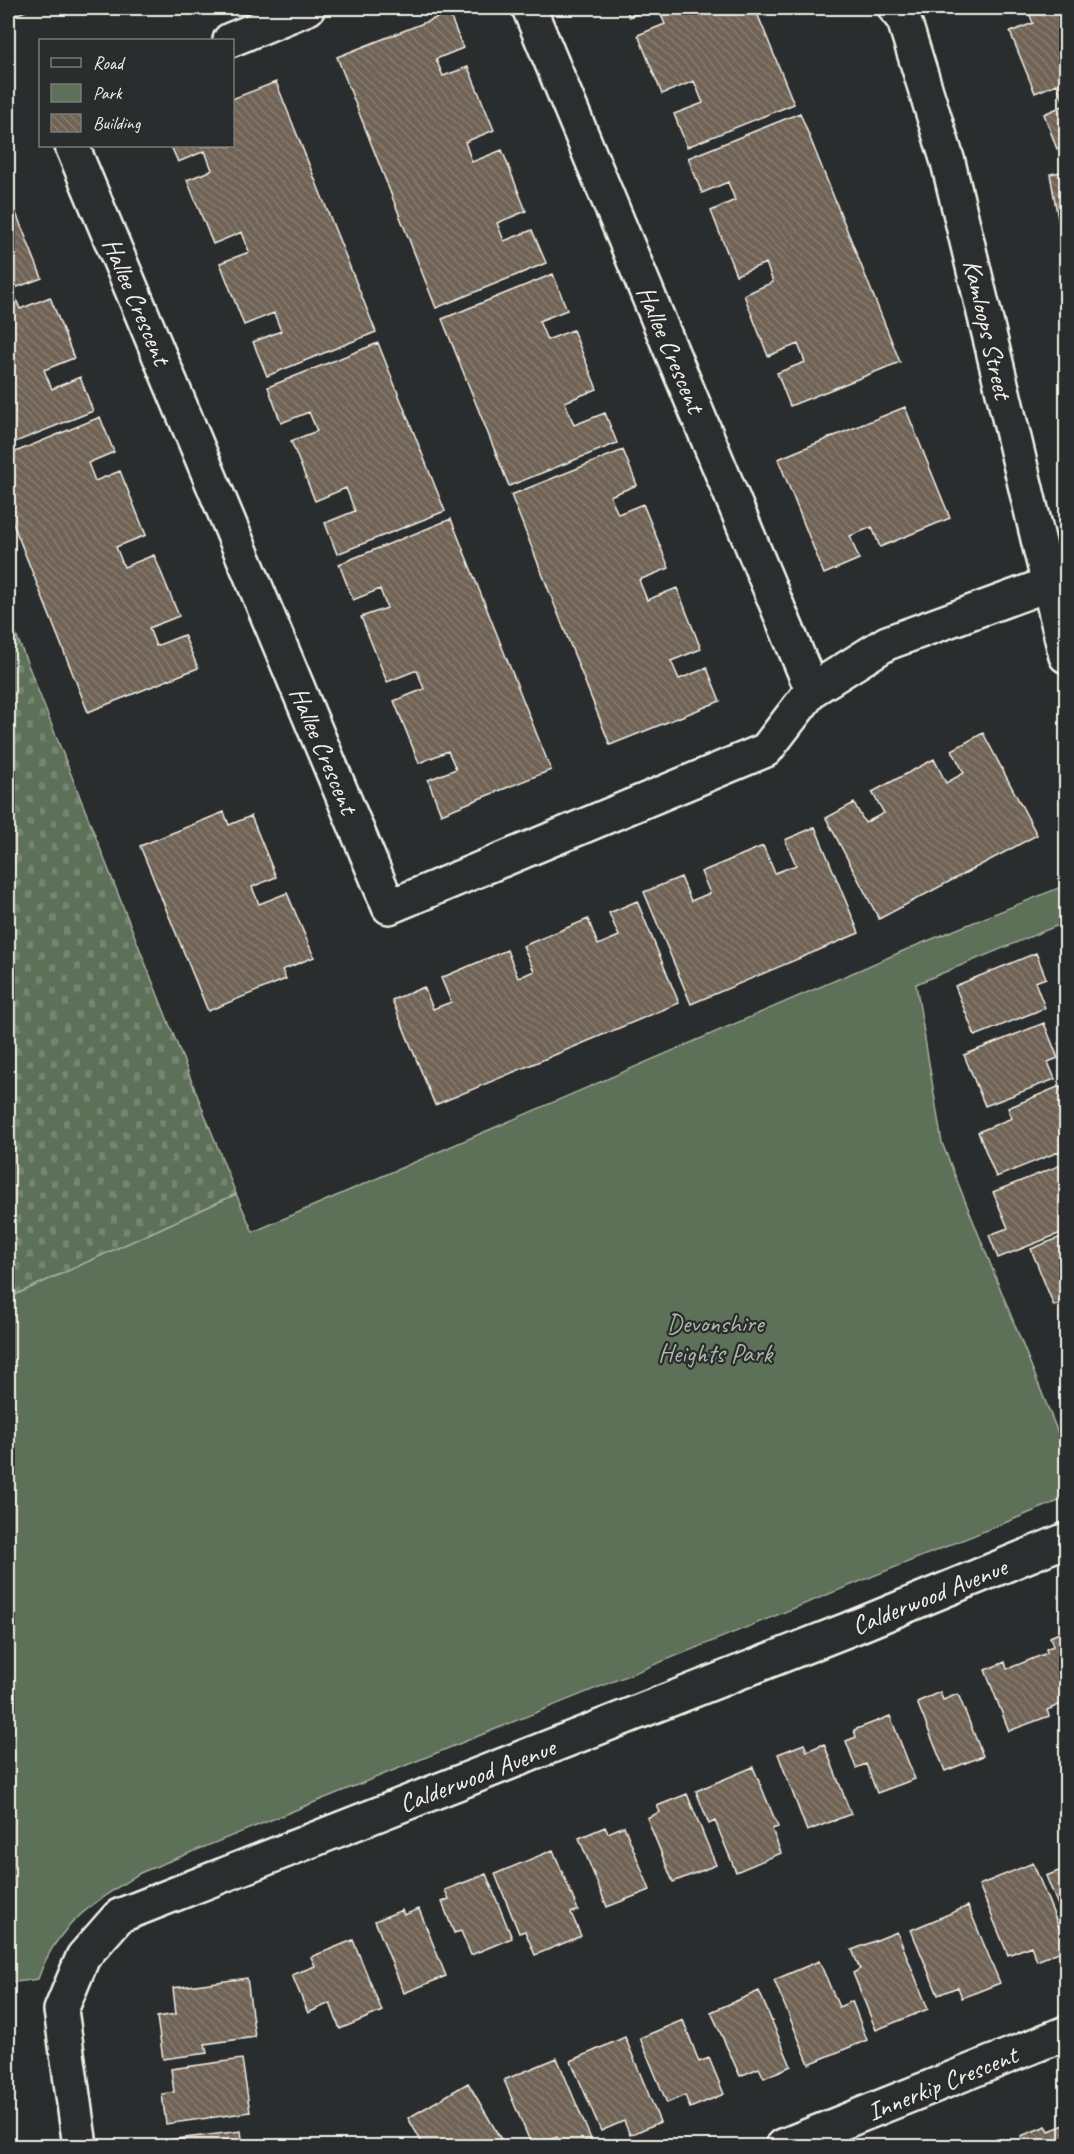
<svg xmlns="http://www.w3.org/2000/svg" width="1074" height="2154" font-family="Caveat,sans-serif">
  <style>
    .green { fill: #5d7059; stroke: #a8b0a0; stroke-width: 1.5 }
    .cemetery { fill: url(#cemetery-stones); stroke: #a8b0a0; stroke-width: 1.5 }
    .building { fill: url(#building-back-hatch); stroke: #f4f1e8; stroke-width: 1.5 }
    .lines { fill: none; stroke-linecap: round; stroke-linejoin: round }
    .minor-casing { stroke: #f4f1e8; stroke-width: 38 }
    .minor { stroke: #2a2d2e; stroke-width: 33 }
    .labels { text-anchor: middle; stroke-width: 4.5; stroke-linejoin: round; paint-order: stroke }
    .street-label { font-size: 26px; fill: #f4f1e8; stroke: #2a2d2e }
    .park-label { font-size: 26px; fill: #b0b7a8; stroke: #2a2d2e }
  </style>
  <defs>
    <pattern id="cemetery-stones" width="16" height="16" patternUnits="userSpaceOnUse" patternTransform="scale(1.5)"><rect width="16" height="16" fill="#5d7059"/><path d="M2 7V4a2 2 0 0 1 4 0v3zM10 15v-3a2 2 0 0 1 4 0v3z" fill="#758571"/></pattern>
    <pattern id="building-back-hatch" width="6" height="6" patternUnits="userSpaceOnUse" patternTransform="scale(1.5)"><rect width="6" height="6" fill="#706457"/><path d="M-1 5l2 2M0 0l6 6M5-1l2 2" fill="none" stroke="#857b6f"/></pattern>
  </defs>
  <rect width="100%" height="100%" fill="#2a2d2e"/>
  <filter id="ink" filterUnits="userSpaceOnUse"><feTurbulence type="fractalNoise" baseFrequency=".0167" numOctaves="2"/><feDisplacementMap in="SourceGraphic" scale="12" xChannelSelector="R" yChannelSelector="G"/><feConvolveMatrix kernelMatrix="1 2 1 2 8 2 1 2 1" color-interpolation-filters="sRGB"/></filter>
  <g filter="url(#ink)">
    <path class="green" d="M 1066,885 L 1066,922 L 916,984 L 942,1143 L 1066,1453 L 1066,1498 L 140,1873 C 93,1903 56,1925 38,1979 L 8,1983 L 8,1298 L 236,1194 L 253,1232 L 910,948 Z"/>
    <path class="cemetery" d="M 8,614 L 236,1194 L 8,1298 L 8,613 Z"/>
    <path class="building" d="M 8,8 L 33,8 L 8,18 Z
      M 626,8 L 652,8 L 629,17 Z
      M 658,8 L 755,8 L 794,104 L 687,147 L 674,114 L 703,103 L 694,81 L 662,94 L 638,35 L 665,24 Z
      M 1000,8 L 1025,8 L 1003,16 Z
      M 1027,8 L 1066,8 L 1066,146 L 1057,149 L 1044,114 L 1065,105 L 1057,84 L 1035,93 L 1010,32 L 1033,23 Z
      M 449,13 L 463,48 L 436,59 L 443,76 L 468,67 L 494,130 L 465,142 L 472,162 L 502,150 L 526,211 L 497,223 L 504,241 L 532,230 L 546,263 L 436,308 L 337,57 Z
      M 276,82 L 376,332 L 267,376 L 253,342 L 281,331 L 274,313 L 244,325 L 220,263 L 249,252 L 242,232 L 213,244 L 187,180 L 212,170 L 205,151 L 178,162 L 171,146 L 232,146 L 232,99 Z
      M 800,113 L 900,362 L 790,406 L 777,373 L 805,362 L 798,344 L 768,356 L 744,295 L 773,282 L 766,263 L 736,275 L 711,211 L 735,200 L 728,182 L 702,193 L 688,158 Z
      M 1066,171 L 1066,234 L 1061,235 L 1050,174 Z
      M 16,213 L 42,278 L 12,289 L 20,309 L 50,297 L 74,358 L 44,370 L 52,389 L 80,377 L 93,411 L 8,445 L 8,217 Z
      M 553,274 L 567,310 L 539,321 L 547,340 L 573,330 L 597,389 L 565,402 L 574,425 L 605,413 L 617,443 L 509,486 L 442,319 Z
      M 378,343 L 445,511 L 337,554 L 325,523 L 355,511 L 346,488 L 315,501 L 291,441 L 317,431 L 309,412 L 281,423 L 268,387 Z
      M 905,407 L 950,518 L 880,547 L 872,527 L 850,536 L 859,559 L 824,574 L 778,459 Z
      M 100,417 L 114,452 L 88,463 L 95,481 L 120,471 L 146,535 L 116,547 L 124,567 L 154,555 L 179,616 L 149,628 L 156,646 L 184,635 L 198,668 L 88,712 L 8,511 L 8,455 Z
      M 623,450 L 637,485 L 610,496 L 618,514 L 643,504 L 669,568 L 639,580 L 647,600 L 677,588 L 701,649 L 671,661 L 679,679 L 707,668 L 720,701 L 610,745 L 511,495 Z
      M 451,519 L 551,770 L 441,814 L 428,780 L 456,769 L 448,751 L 419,763 L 394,701 L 424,689 L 417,670 L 387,682 L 361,617 L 387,608 L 380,589 L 353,600 L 339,564 Z
      M 983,733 L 1037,835 L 879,919 L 826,818 L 854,803 L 865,823 L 884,813 L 872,792 L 934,759 L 946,783 L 964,773 L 952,750 Z
      M 224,812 L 229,825 L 251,816 L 276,877 L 252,887 L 259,904 L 287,893 L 314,957 L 282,970 L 286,979 L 208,1011 L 140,846 Z
      M 815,827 L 859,933 L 691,1004 L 644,892 L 681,877 L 691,901 L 710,893 L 701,872 L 763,846 L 775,873 L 796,865 L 785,840 Z
      M 637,901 L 679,1003 L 435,1105 L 392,1000 L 424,987 L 433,1009 L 451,1002 L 441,978 L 507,950 L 518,978 L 534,971 L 523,946 L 588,919 L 598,945 L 619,936 L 609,913 Z
      M 1036,953 L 1046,978 L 1035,982 L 1045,1008 L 975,1036 L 955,986 Z
      M 1044,1023 L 1058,1058 L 1048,1062 L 1055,1079 L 985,1106 L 964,1055 Z
      M 1060,1086 L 1066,1103 L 1066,1149 L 996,1177 L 978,1132 L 1012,1118 L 1008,1108 Z
      M 1066,1163 L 1066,1231 L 998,1258 L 989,1235 L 1008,1228 L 993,1192 Z
      M 1066,1235 L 1066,1302 L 1054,1306 L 1031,1249 Z
      M 1066,1630 L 1066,1702 L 1047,1710 L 1049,1716 L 1009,1731 L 985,1670 L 1005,1662 L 1007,1669 L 1047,1653 L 1046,1649 L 1053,1646 L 1050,1637 Z
      M 940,1692 L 943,1700 L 958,1694 L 983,1756 L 945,1771 L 917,1702 Z
      M 890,1716 L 915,1779 L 877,1793 L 866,1764 L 856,1768 L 846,1741 L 856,1737 L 854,1730 Z
      M 804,1744 L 807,1751 L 824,1744 L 851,1814 L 807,1831 L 778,1754 Z
      M 753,1767 L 778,1827 L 772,1829 L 781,1853 L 736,1872 L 715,1821 L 709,1824 L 696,1791 Z
      M 687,1794 L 716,1865 L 673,1882 L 647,1818 L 660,1812 L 657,1806 Z
      M 624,1826 L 650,1890 L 607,1907 L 579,1838 L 605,1827 L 608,1833 Z
      M 553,1850 L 578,1910 L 571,1913 L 581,1936 L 535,1955 L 525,1931 L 519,1933 L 495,1874 Z
      M 1033,1863 L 1066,1945 L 1066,1949 L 1037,1961 L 1031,1946 L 1008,1955 L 979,1885 Z
      M 1066,1868 L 1066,1925 L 1046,1876 Z
      M 486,1874 L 512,1938 L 471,1955 L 461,1931 L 454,1933 L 442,1902 L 449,1899 L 445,1890 Z
      M 968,1906 L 1000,1983 L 962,1998 L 958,1987 L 938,1995 L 911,1930 Z
      M 419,1909 L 446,1976 L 404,1993 L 375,1921 L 402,1910 L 404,1915 Z
      M 897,1932 L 928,2009 L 876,2030 L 853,1973 L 860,1969 L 852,1950 Z
      M 353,1940 L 382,2011 L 340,2029 L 330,2003 L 308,2013 L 292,1975 L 315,1966 L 311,1957 Z
      M 819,1961 L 839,2007 L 852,2001 L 867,2040 L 809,2064 L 774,1980 Z
      M 247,1978 L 255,2037 L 205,2044 L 207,2053 L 163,2059 L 157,2017 L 176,2014 L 173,1988 Z
      M 759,1991 L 791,2066 L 764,2078 L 759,2068 L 740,2076 L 711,2012 Z
      M 683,2020 L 699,2062 L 709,2058 L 724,2094 L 690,2108 L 685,2095 L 667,2103 L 640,2038 Z
      M 625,2037 L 660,2122 L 630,2135 L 624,2121 L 601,2131 L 571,2061 Z
      M 557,2058 L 591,2139 L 573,2146 L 561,2146 L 557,2137 L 532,2146 L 504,2080 Z
      M 242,2059 L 250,2112 L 166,2124 L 162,2094 L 174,2092 L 171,2069 Z
      M 468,2083 L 505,2146 L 424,2146 L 408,2118 Z
      M 1064,2125 L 1066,2146 L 1025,2146 L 1021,2136 L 1046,2126 L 1049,2131 Z
      M 241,2131 L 243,2146 L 170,2146 L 169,2140 Z"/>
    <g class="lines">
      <g class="minor-casing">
        <path id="minor" d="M 529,8 L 812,690
          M 895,8 L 904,20 L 948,162 L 1066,656
          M 230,40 L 308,8
          M 72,146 L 389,907 L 766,750 L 812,690 L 887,643 L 1049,584
          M 80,2146 L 61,2010 L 83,1957 L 119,1916 L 857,1626 L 1066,1540
          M 783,2146 L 1066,2033"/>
      </g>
      <use href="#minor" class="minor"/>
    </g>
  </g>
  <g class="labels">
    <g class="street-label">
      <text transform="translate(137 301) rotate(67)" y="9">Hallee Crescent</text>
      <text transform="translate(988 329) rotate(77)" y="9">Kamloops Street</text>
      <text transform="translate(671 349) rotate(67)" y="9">Hallee Crescent</text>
      <text transform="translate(324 750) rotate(67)" y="9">Hallee Crescent</text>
      <text transform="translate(929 1596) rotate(-22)" y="9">Calderwood Avenue</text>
      <text transform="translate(477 1775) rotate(-21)" y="9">Calderwood Avenue</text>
      <text transform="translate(942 2083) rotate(-22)" y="9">Innerkip Crescent</text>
    </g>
    <g class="park-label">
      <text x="715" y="1332">Devonshire<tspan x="715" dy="30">Heights Park</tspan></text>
    </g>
  </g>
  <rect width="1074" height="2154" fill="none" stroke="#2a2d2e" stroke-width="30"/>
  <rect x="15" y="15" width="1044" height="2124" fill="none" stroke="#f4f1e8" stroke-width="2" filter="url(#ink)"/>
  <rect x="39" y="39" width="195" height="108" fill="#2a2d2e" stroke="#7b7b78" stroke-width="1.5"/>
  <rect x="51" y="58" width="30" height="9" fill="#2a2d2e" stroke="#7b7b78" stroke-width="1.5"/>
  <text x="93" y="69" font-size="18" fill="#f4f1e8">Road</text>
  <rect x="51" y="84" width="30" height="18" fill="#5d7059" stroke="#7b7b78" stroke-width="1.5"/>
  <text x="93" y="99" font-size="18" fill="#f4f1e8">Park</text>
  <rect x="51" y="114" width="30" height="18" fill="url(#building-back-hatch)" stroke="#7b7b78" stroke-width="1.5"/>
  <text x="93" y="129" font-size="18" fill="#f4f1e8">Building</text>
</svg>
